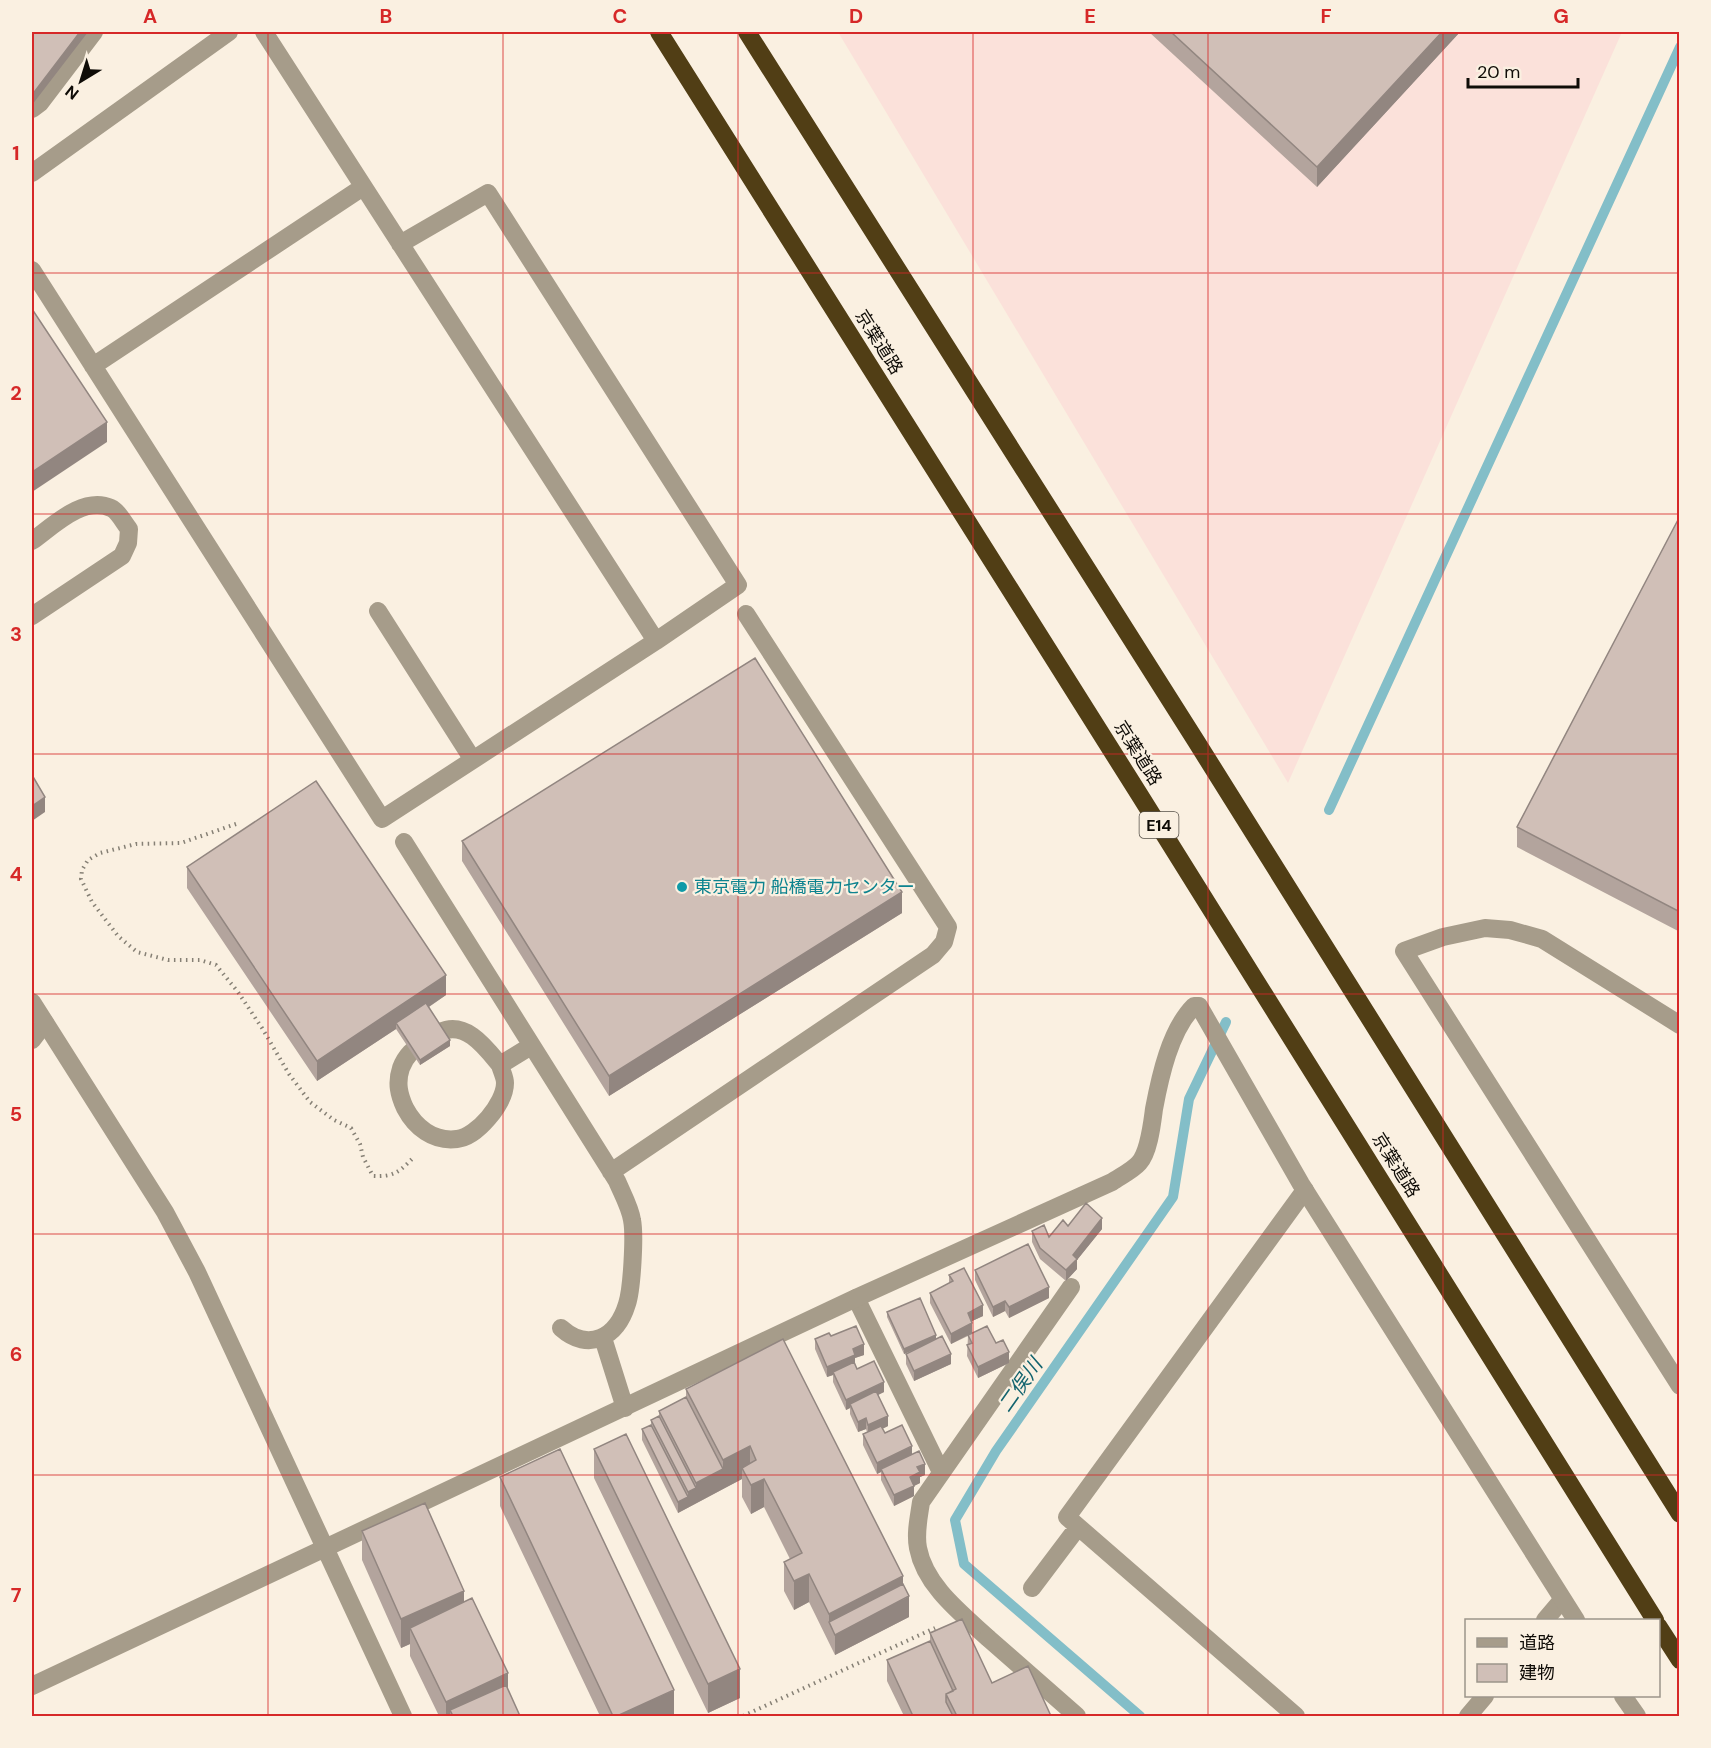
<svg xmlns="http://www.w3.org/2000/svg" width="1711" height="1748" font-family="'DM Sans','Noto Sans JP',sans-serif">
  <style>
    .industrial { fill: #fbe1da }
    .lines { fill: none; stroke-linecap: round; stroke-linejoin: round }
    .stream { stroke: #83bec8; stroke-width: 10 }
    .path { stroke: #868075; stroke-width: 4; stroke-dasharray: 1.5 4.5; stroke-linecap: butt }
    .lane { stroke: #a69c8a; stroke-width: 18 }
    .street { stroke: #a69c8a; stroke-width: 18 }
    .highway { stroke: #513e15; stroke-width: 18 }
    .wall { fill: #b3a49d }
    .shaded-wall { fill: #928680 }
    .building { fill: #d0bfb7; stroke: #928680; stroke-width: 1.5 }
    .grid { fill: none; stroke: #d62828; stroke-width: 1.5; stroke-opacity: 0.55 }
    .culture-dot { fill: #0f9aa8; stroke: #faf0e1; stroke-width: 2 }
    .labels { text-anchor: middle; stroke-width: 4.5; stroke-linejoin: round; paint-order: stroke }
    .shield { fill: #faf0e1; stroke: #565048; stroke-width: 1.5 }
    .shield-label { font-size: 16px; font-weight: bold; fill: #0f0c07 }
    .street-label { font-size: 18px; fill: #0f0c07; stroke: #faf0e1 }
    .culture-label { font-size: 18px; fill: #0d838f; stroke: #faf0e1; text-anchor: start }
    .water-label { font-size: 20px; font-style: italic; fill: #12636e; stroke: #faf0e1 }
    .neatline { fill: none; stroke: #d62828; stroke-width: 2 }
    .grid-label { font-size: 20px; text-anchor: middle; font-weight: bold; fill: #d62828 }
  </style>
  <rect width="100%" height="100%" fill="#faf0e1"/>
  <path class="industrial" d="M 838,32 L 1622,32 L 1288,783 Z"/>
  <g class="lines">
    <path class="stream" d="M 1329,810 L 1680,47
      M 1140,1716 L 964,1564 L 955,1520 L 996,1451 L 1173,1197 L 1189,1099 L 1226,1022"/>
    <path class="path" d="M 236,824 L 181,843 L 136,844 L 100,853 L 88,860 L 82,870 L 81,879 L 92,902 L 118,936 L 137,952 L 168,960 L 200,960 L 216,965 L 238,992 L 262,1028 L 289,1074 L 310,1102 L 334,1120 L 351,1128 L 360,1144 L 363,1157 L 373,1176 C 394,1177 399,1172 414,1157
      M 743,1716 L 935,1628"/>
    <path class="lane" d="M 32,109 L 40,103 L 94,32
      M 32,173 L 229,32
      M 400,244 L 488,193 L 738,585 L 656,641
      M 32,270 L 382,819 L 656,641 L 264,32
      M 93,366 L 363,187
      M 32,541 C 52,527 83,495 111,508 C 118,511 124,523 129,529 L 128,543 L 122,556 L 32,616
      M 378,611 L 473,760
      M 404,842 L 617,1181 C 622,1193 630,1207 632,1220 C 635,1235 632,1289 627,1304 C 617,1337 589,1353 561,1328
      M 32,1040 L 45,1023
      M 500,1065 C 486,1048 466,1020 440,1032 C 435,1034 430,1039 425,1042 C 413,1049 406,1055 401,1068 C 396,1083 399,1095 405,1108 C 415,1127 433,1142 457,1139 C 477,1137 505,1103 505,1083 C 505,1077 501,1070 500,1065 L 531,1046
      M 611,1172 L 933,955 L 944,942 L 948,927 L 746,614
      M 856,1298 L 941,1472
      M 603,1338 L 625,1408
      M 1032,1588 L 1078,1527
      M 1545,1620 L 1562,1600
      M 988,1638 C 962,1614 925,1586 918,1548 C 915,1533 919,1517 921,1502 L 1071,1287
      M 1296,1716 L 1067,1517 L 1305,1190
      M 1468,1716 L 1485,1696"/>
    <path class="street" d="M 32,1002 L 165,1212 L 197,1272 L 403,1716
      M 1680,1025 L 1542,939 L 1510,930 L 1485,928 L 1443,937 L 1404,951 L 1680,1386
      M 988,1638 L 1077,1716
      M 32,1686 L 856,1298 L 1112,1182 C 1121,1176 1133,1170 1139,1163 C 1149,1152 1152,1124 1154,1109 C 1160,1077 1170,1030 1194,1006 L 1199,1006 L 1301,1184 L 1576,1620
      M 1623,1696 L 1637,1716"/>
    <path class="highway" d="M 659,32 L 1139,794 L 1655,1620
      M 747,32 L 1196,741 L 1680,1514
      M 1658,1626 L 1680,1660"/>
  </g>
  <path class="wall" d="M 1149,32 L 1460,32 L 1317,187 Z
    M 1680,516 L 1680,932 L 1517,847 L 1517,827 Z
    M 462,841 L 902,913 L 609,1096 L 462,861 Z
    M 187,867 L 446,995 L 429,1007 L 450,1046 L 420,1065 L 396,1029 L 317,1081 L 187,888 Z
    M 1068,1226 L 1102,1229 L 1077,1260 L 1077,1269 L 1066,1281 L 1040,1259 L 1032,1242 L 1032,1231 L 1049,1237 Z
    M 975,1270 L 1049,1298 L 1009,1318 L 1005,1311 L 993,1317 L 975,1280 Z
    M 949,1275 L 983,1316 L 972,1321 L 972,1333 L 996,1343 L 1009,1363 L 978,1378 L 967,1356 L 968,1336 L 951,1344 L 930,1303 L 930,1293 L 949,1283 Z
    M 887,1312 L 936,1339 L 951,1364 L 914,1381 L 906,1364 L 906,1354 L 919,1348 L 904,1354 L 887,1317 Z
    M 831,1336 L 864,1355 L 855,1358 L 855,1364 L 857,1369 L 884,1392 L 878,1395 L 888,1426 L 882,1429 L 885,1433 L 912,1454 L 925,1475 L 920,1477 L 920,1483 L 914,1486 L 914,1496 L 894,1506 L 881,1480 L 881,1472 L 877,1474 L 863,1445 L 863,1434 L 867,1432 L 866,1429 L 858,1432 L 850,1414 L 850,1408 L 846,1410 L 833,1382 L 833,1375 L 827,1377 L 815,1349 L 815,1339 Z
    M 686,1389 L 903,1584 L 909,1617 L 835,1655 L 809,1602 L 794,1610 L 784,1591 L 784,1562 L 790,1559 L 764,1507 L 751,1514 L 742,1497 L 742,1479 L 678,1513 L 642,1440 L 642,1429 L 651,1425 L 651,1420 L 659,1416 L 659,1411 L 686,1397 Z
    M 594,1449 L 740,1698 L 708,1713 L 594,1478 Z
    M 500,1477 L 674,1716 L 600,1716 L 500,1506 Z
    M 362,1531 L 464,1602 L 520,1716 L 439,1716 L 410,1656 L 410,1644 L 401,1648 L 362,1560 Z
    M 930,1633 L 992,1683 L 1051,1716 L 904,1716 L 887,1681 L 887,1660 L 930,1641 Z"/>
  <path class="shaded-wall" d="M 80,32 L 88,32 L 32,105 L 32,95 Z
    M 1442,32 L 1460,32 L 1317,187 L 1317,167 Z
    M 107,422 L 107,442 L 32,492 L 32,472 Z
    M 45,797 L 45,812 L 32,821 L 32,806 Z
    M 902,892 L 902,913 L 609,1096 L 609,1076 Z
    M 446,975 L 446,995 L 399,1027 L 396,1023 L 396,1029 L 317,1081 L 317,1061 Z
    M 450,1040 L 450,1046 L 420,1065 L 420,1060 Z
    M 1102,1218 L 1102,1229 L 1077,1260 L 1077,1269 L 1066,1281 L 1066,1270 L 1073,1255 Z
    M 1049,1287 L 1049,1298 L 1009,1318 L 1009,1307 Z
    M 1005,1301 L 1005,1311 L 993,1317 L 993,1307 Z
    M 983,1305 L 983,1316 L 968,1323 L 968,1313 Z
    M 972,1323 L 972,1333 L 951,1344 L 951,1334 Z
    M 936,1335 L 936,1340 L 904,1354 L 904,1349 Z
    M 864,1344 L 864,1355 L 855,1358 L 855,1365 L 833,1372 L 833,1375 L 827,1377 L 827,1367 L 853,1349 Z
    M 1009,1352 L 1009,1363 L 978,1378 L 978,1367 Z
    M 951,1354 L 951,1364 L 914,1381 L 914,1371 Z
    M 884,1382 L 884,1392 L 851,1408 L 850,1404 L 850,1408 L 846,1410 L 846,1400 Z
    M 888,1416 L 888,1426 L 868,1436 L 868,1425 Z
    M 866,1418 L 866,1429 L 858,1432 L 858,1422 Z
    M 750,1446 L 750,1475 L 742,1468 L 742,1479 L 723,1489 L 723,1460 Z
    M 912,1446 L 912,1457 L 881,1469 L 881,1472 L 877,1474 L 877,1463 Z
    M 925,1464 L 925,1475 L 920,1477 L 920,1483 L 914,1486 L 914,1496 L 894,1506 L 894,1495 L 917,1467 Z
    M 723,1469 L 723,1489 L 678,1513 L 678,1502 L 688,1497 L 688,1492 L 696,1488 L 696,1483 Z
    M 764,1479 L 764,1507 L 751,1514 L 751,1485 Z
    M 809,1574 L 809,1602 L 794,1610 L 794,1581 Z
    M 903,1576 L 903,1600 L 909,1596 L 909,1617 L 835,1655 L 835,1635 L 829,1622 L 829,1614 Z
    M 464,1591 L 464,1620 L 410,1628 L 410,1644 L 401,1648 L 401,1619 Z
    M 740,1669 L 740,1698 L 708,1713 L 708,1684 Z
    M 508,1673 L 508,1701 L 450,1710 L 450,1716 L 446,1716 L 446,1702 Z
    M 674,1690 L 674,1716 L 617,1716 Z"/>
  <path class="building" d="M 32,32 L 80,32 L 32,95 Z
    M 1171,32 L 1442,32 L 1317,167 Z
    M 32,309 L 107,422 L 32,472 Z
    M 1680,516 L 1680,912 L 1517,827 Z
    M 755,658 L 902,892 L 609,1076 L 462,841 Z
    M 32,775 L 45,797 L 32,806 Z
    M 316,781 L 446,975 L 317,1061 L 187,867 Z
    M 426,1003 L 450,1040 L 420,1060 L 396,1023 Z
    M 1086,1203 L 1102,1218 L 1073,1255 L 1077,1259 L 1066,1270 L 1040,1248 L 1032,1231 L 1044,1225 L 1049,1237 L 1063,1220 L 1068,1226 Z
    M 1028,1244 L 1049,1287 L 1009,1307 L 1005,1301 L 993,1307 L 975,1270 Z
    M 964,1268 L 983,1305 L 968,1313 L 972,1323 L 951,1334 L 930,1293 L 953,1281 L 949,1275 Z
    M 920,1298 L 936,1335 L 904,1349 L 887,1312 Z
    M 856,1326 L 864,1344 L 853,1349 L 855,1355 L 827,1367 L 815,1339 L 829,1333 L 831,1336 Z
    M 987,1326 L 996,1343 L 1003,1340 L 1009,1352 L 978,1367 L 967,1345 L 972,1343 L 968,1335 Z
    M 942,1336 L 951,1354 L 914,1371 L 906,1354 Z
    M 783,1339 L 903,1576 L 829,1614 L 809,1574 L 794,1581 L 784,1562 L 802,1553 L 764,1479 L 751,1485 L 742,1468 L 756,1460 L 750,1446 L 723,1460 L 686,1389 Z
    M 874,1361 L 884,1382 L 846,1400 L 833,1372 L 854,1362 L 857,1369 Z
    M 876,1391 L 888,1416 L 868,1425 L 866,1418 L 858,1422 L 850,1404 Z
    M 686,1397 L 723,1469 L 696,1483 L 659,1411 Z
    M 659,1416 L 696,1488 L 688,1492 L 651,1420 Z
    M 651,1425 L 688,1497 L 678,1502 L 642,1429 Z
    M 902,1425 L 912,1446 L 877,1463 L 863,1434 L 881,1426 L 885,1433 Z
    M 626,1434 L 740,1669 L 708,1684 L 594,1449 Z
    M 560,1449 L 674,1690 L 617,1716 L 613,1716 L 500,1477 Z
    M 919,1451 L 925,1464 L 917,1467 L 920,1472 L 910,1477 L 914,1486 L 894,1495 L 881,1469 Z
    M 425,1503 L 464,1591 L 401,1619 L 362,1531 Z
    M 903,1584 L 909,1596 L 835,1635 L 829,1622 Z
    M 472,1598 L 508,1673 L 446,1702 L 410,1628 Z
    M 962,1619 L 992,1683 L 1028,1666 L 1051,1716 L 957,1716 L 946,1694 L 956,1689 L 930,1633 Z
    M 930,1641 L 953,1691 L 946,1694 L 946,1702 L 953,1716 L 913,1716 L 887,1660 Z
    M 506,1685 L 520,1716 L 453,1716 L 450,1710 Z"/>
  <path class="grid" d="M 268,32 L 268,1716M 503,32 L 503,1716M 738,32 L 738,1716M 973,32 L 973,1716M 1208,32 L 1208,1716M 1443,32 L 1443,1716M 32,273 L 1680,273M 32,514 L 1680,514M 32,754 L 1680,754M 32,994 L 1680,994M 32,1234 L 1680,1234M 32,1475 L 1680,1475"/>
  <circle class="culture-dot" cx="682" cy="887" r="6"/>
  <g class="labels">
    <rect class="shield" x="1139.5" y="812" width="39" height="26" rx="4.5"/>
    <g class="shield-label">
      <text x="1159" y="831">E14</text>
    </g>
    <g class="street-label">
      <text transform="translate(879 342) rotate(58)" y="6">京葉道路</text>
      <text transform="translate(1138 753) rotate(58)" y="6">京葉道路</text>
      <text transform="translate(1396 1165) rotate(58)" y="6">京葉道路</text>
    </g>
    <g class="culture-label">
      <text x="694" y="893">東京電力 船橋電力センター</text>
    </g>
    <g class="water-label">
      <text transform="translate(1020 1385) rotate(-55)" y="7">二俣川</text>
    </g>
  </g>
  <rect width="1711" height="1748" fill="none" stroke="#faf0e1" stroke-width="66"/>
  <rect x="1465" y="1619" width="195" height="78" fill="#faf0e1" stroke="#9c958a" stroke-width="1.5"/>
  <rect x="1477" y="1638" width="30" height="9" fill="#a69c8a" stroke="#9c958a" stroke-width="1.5"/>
  <text x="1519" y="1649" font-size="18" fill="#0f0c07">道路</text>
  <rect x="1477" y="1664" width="30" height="18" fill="#d0bfb7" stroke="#9c958a" stroke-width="1.5"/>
  <text x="1519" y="1679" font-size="18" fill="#0f0c07">建物</text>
  <g transform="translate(81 81) rotate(218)" stroke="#faf0e1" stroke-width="4.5" paint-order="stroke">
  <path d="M0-4.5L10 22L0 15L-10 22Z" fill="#0f0c07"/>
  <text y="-9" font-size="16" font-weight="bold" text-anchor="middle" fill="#0f0c07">N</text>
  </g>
  <path d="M1468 78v9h110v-9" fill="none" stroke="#0f0c07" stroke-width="3"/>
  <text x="1477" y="78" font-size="18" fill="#0f0c07" stroke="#faf0e1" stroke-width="4.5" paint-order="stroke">20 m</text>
  <rect x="33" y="33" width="1645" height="1682" class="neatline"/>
  <g class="grid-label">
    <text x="150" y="23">A</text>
    <text x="386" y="23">B</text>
    <text x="620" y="23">C</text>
    <text x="856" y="23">D</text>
    <text x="1090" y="23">E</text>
    <text x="1326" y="23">F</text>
    <text x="1561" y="23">G</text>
    <text x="16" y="160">1</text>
    <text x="16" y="400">2</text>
    <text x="16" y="641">3</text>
    <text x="16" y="881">4</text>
    <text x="16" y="1121">5</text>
    <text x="16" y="1361">6</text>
    <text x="16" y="1602">7</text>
  </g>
</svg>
